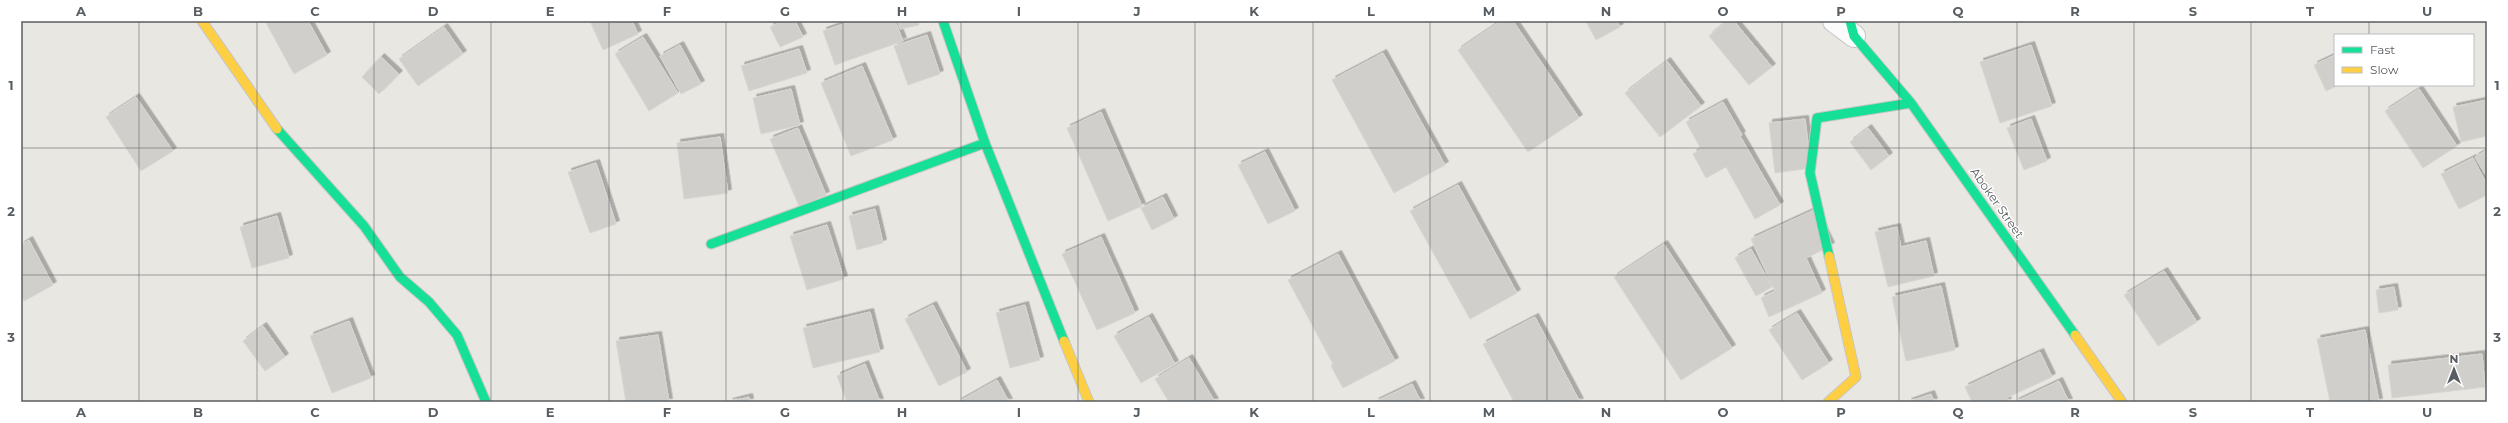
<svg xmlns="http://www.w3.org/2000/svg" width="2508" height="423" font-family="Montserrat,sans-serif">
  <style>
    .building { fill: #d0cfcc; stroke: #d8d6d1; filter: url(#shadow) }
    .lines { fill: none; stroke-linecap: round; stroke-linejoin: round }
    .street-casing { stroke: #c5c5c5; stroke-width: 24 }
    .fast-casing { stroke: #c6c6c6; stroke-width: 11 }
    .slow-casing { stroke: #c6c6c6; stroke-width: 11 }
    .street { stroke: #fcfbfb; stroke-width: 22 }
    .fast { stroke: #16e098; stroke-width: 9 }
    .slow { stroke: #ffcf43; stroke-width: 9 }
    .grid { fill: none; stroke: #585d61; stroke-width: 1; stroke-opacity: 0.55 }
    .labels { text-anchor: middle; stroke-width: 3; stroke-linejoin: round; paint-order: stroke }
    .street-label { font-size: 12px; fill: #585d61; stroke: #fff }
    .neatline { fill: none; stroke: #585d61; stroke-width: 1.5 }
    .grid-label { font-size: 13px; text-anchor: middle; font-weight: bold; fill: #585d61 }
  </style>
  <defs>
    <filter id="shadow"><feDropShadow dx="3.5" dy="-3.5" stdDeviation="0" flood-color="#0004"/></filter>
  </defs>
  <rect width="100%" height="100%" fill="#e9e7e2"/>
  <path class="building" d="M 265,21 L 308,21 L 327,55 L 294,74 Z
    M 590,21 L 632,21 L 638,34 L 603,50 Z
    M 783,21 L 795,21 L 803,37 L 780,47 L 770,27 Z
    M 852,21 L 895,21 L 903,41 L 835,65 L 823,31 Z
    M 898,21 L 918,21 L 919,25 L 900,29 Z
    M 1501,21 L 1513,21 L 1579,118 L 1528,152 L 1458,50 Z
    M 1586,21 L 1617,21 L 1620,27 L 1596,40 Z
    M 1727,21 L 1734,21 L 1772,67 L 1749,85 L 1709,36 Z
    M 444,27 L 463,54 L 418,86 L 399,59 Z
    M 927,35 L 940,74 L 908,85 L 894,46 Z
    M 643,37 L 678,93 L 649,111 L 615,54 Z
    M 680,45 L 701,84 L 681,94 L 660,56 Z
    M 2031,45 L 2052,106 L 2000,123 L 1980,62 Z
    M 799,49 L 807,73 L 749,91 L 741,66 Z
    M 1383,53 L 1445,165 L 1394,193 L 1332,80 Z
    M 2335,55 L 2335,85 L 2339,85 L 2326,91 L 2314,65 Z
    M 381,57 L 399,74 L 379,94 L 362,77 Z
    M 1667,61 L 1701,106 L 1660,137 L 1625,93 Z
    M 862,66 L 893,140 L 851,156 L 821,83 Z
    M 791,89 L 800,125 L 761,134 L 753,98 Z
    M 2419,89 L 2457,146 L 2423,168 L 2385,111 Z
    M 136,97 L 173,151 L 141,171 L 106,117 Z
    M 2487,100 L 2487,136 L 2461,142 L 2453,107 Z
    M 1723,102 L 1742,135 L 1740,136 L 1780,205 L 1755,219 L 1726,167 L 1706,178 L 1693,154 L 1701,149 L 1686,122 Z
    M 1101,112 L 1142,206 L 1108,221 L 1067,128 Z
    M 1805,119 L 1811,168 L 1775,173 L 1769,123 Z
    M 2031,119 L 2047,161 L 2024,170 L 2007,128 Z
    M 798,128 L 826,195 L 799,206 L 770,139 Z
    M 1868,128 L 1889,156 L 1871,170 L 1850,142 Z
    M 720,137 L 728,193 L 684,199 L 677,143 Z
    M 2487,150 L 2487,177 L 2475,157 Z
    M 1265,152 L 1295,211 L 1268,224 L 1238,165 Z
    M 2473,158 L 2487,185 L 2487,195 L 2459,209 L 2441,174 Z
    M 596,163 L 616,224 L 590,233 L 568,172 Z
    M 1458,185 L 1517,293 L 1470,319 L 1410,211 Z
    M 1163,197 L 1174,219 L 1152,230 L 1141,208 Z
    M 875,209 L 883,243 L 857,250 L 849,216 Z
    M 1814,210 L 1831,246 L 1806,258 L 1822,293 L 1769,317 L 1761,298 L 1775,291 L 1751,239 Z
    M 277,216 L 289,258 L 252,268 L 240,227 Z
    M 827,225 L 844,279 L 807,290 L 790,236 Z
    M 1897,227 L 1901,247 L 1926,241 L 1934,276 L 1888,287 L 1875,232 Z
    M 1101,237 L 1135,313 L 1097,330 L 1062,254 Z
    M 29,240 L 53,285 L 24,301 L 21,295 L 21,245 Z
    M 1664,244 L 1732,348 L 1681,380 L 1614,277 Z
    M 1751,249 L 1772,287 L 1756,296 L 1735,258 Z
    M 1338,254 L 1395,361 L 1343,388 L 1331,366 L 1333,364 L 1288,280 Z
    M 2164,271 L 2197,322 L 2158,346 L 2124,295 Z
    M 1941,286 L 1955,350 L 1906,361 L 1892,297 Z
    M 2394,287 L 2398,310 L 2379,313 L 2376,290 Z
    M 933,305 L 967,372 L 939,386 L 905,319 Z
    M 1025,305 L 1040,360 L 1010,368 L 996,313 Z
    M 870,312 L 880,352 L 813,368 L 803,328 Z
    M 1797,313 L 1829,363 L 1802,380 L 1769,330 Z
    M 1149,317 L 1175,364 L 1141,383 L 1114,336 Z
    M 1535,317 L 1580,402 L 1514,402 L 1483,344 Z
    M 349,321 L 371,378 L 332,393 L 310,336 Z
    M 263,326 L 285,357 L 265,371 L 243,341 Z
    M 2365,330 L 2379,402 L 2330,402 L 2317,339 Z
    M 658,335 L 669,402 L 626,402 L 616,341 Z
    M 2040,352 L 2052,377 L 2006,398 L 2008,402 L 1972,402 L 1965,387 Z
    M 2482,354 L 2485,387 L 2392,398 L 2388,365 Z
    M 1189,358 L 1215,402 L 1169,402 L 1155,379 Z
    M 865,364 L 880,402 L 847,402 L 837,376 Z
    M 997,380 L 1009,402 L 958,402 Z
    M 2059,381 L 2069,402 L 2015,402 Z
    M 1412,384 L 1421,402 L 1375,402 Z
    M 1931,394 L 1934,402 L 1908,402 Z
    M 749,397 L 750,402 L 729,402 Z"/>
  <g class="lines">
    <g class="street-casing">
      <path id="street" d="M 1834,21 L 1854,36"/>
    </g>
    <g class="fast-casing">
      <path id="fast" d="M 943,21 L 985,143 L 1064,341
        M 1850,21 L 1854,36 L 1911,103 L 2075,335
        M 277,129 L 364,226 L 400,277 L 429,302 L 457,335 L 486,402
        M 711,244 L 985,143
        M 1829,256 L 1810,173 L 1817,118 L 1911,103"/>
    </g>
    <g class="slow-casing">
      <path id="slow" d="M 202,21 L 277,129
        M 2075,335 L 2122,402
        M 1064,341 L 1089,402
        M 1828,402 L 1856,377 L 1829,256"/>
    </g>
    <use href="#street" class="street"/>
    <use href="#fast" class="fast"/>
    <use href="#slow" class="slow"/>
  </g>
  <path class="grid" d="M 139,21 L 139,402M 257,21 L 257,402M 374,21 L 374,402M 491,21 L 491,402M 609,21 L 609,402M 726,21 L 726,402M 843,21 L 843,402M 961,21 L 961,402M 1078,21 L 1078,402M 1195,21 L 1195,402M 1313,21 L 1313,402M 1430,21 L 1430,402M 1547,21 L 1547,402M 1665,21 L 1665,402M 1782,21 L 1782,402M 1899,21 L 1899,402M 2017,21 L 2017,402M 2134,21 L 2134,402M 2251,21 L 2251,402M 2369,21 L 2369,35M 2369,85 L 2369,402M 21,148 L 2487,148M 21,275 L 2487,275"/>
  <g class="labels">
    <g class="street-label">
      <text transform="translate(1997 203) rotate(55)" y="4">Aboker Street</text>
    </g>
  </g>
  <rect width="2508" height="423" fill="none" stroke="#ffffff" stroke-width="44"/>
  <rect x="2334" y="34" width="140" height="52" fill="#ffffff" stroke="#bcbec0"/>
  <rect x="2342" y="47" width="20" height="6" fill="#16e098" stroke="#bcbec0"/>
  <text x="2370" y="54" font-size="12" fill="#585d61">Fast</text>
  <rect x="2342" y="67" width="20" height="6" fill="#ffcf43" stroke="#bcbec0"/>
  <text x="2370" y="74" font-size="12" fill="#585d61">Slow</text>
  <g transform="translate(2454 369)" stroke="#ffffff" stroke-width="3" paint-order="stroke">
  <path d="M0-3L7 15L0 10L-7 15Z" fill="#585d61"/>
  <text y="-6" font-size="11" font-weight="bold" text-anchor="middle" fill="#585d61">N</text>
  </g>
  <rect x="22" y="22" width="2464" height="379" class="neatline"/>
  <g class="grid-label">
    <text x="81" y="16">A</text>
    <text x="198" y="16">B</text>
    <text x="315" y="16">C</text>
    <text x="433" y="16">D</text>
    <text x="550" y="16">E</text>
    <text x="667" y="16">F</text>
    <text x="785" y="16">G</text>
    <text x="902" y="16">H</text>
    <text x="1019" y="16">I</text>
    <text x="1137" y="16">J</text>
    <text x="1254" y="16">K</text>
    <text x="1371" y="16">L</text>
    <text x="1489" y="16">M</text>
    <text x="1606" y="16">N</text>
    <text x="1723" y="16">O</text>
    <text x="1841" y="16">P</text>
    <text x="1958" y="16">Q</text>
    <text x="2075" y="16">R</text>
    <text x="2193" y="16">S</text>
    <text x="2310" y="16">T</text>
    <text x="2427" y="16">U</text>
    <text x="11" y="90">1</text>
    <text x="2497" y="90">1</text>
    <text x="11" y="216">2</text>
    <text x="2497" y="216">2</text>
    <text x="11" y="342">3</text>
    <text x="2497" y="342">3</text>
    <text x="81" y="417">A</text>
    <text x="198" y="417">B</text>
    <text x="315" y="417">C</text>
    <text x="433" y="417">D</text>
    <text x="550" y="417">E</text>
    <text x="667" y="417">F</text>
    <text x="785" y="417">G</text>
    <text x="902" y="417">H</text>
    <text x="1019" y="417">I</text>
    <text x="1137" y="417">J</text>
    <text x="1254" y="417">K</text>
    <text x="1371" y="417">L</text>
    <text x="1489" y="417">M</text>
    <text x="1606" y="417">N</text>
    <text x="1723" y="417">O</text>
    <text x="1841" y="417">P</text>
    <text x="1958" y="417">Q</text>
    <text x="2075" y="417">R</text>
    <text x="2193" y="417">S</text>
    <text x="2310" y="417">T</text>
    <text x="2427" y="417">U</text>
  </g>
</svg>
